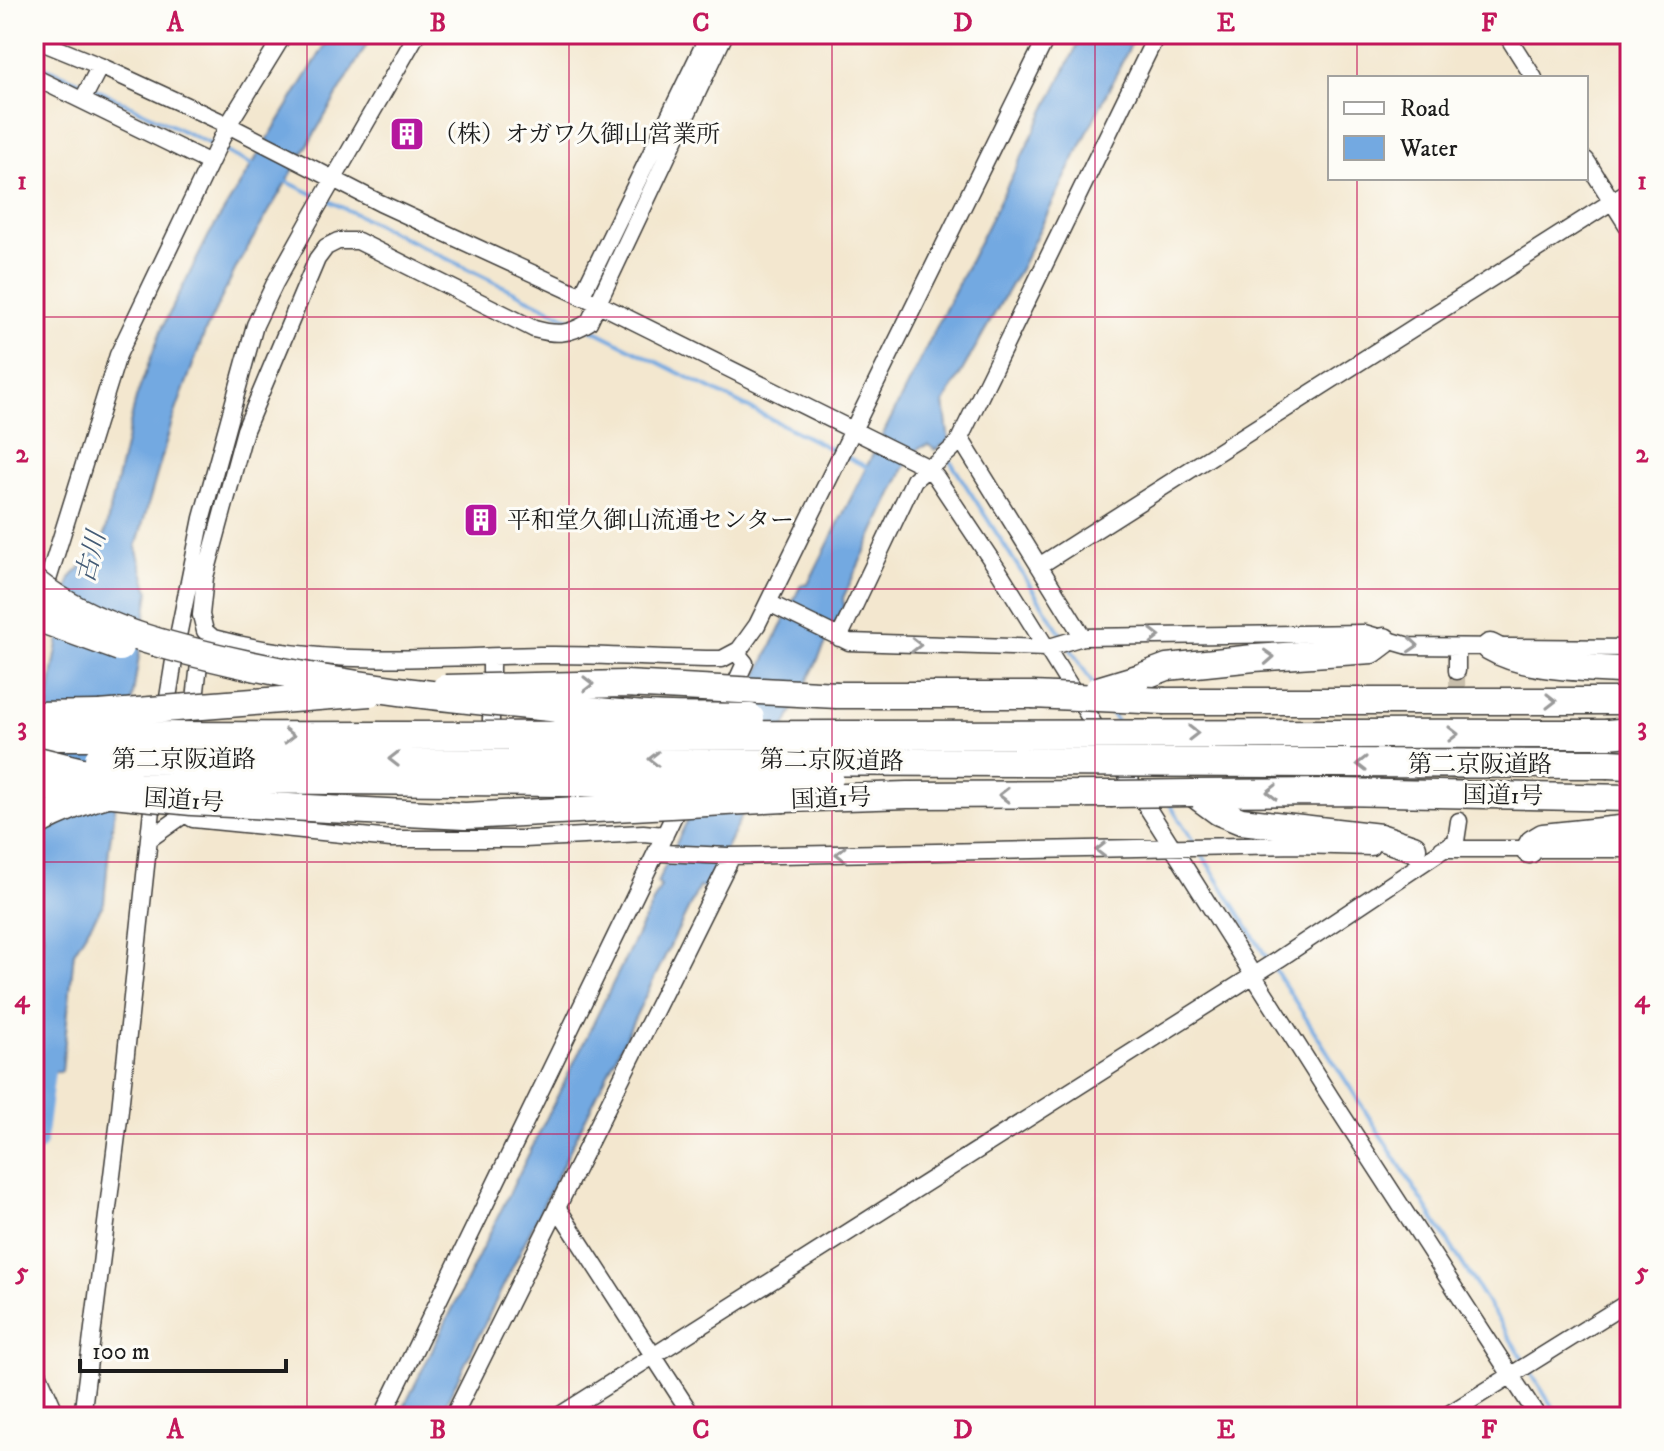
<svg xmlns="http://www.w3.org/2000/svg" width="1664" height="1451" font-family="'IM FELL DW Pica','Noto Serif JP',serif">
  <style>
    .water { fill: #73a9e1; stroke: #48627e; stroke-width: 2 }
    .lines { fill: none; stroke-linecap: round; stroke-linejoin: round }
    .stream { stroke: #73a9e1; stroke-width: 4 }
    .river { stroke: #73a9e1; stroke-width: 24 }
    .minor-tunnel { stroke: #c8beab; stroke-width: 16; stroke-dasharray: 16 8; stroke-linecap: butt }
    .minor-casing { stroke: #3c3a37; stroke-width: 19 }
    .trunk-casing { stroke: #3c3a37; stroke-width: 29 }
    .motorway-casing { stroke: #3c3a37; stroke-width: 31 }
    .minor { stroke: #fff; stroke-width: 16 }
    .trunk { stroke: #fff; stroke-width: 26 }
    .motorway { stroke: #fff; stroke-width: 28 }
    .trunk-bridge-casing { stroke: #3c3a37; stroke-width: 29; stroke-linecap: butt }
    .motorway-bridge-casing { stroke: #3c3a37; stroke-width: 31; stroke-linecap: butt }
    .trunk-bridge { stroke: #fff; stroke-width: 26 }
    .motorway-bridge { stroke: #fff; stroke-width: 28 }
    .oneway { stroke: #999 }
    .grid { fill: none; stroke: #c2185b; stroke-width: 2; stroke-opacity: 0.55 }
    .labels { text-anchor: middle; stroke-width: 6; stroke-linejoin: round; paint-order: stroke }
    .poi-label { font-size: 24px; fill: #1c1c1c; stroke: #fdfcf7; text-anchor: start }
    .street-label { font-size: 24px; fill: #1c1c1c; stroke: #fdfcf7 }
    .water-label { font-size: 26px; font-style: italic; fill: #435b75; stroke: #fdfcf7 }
    .neatline { fill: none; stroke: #c2185b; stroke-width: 3 }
    .grid-label { font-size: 26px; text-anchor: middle; font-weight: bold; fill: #c2185b }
  </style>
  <rect width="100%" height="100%" fill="#fdfcf7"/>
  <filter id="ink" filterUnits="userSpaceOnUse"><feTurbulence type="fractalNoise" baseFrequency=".0125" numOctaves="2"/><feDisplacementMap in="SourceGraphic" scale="16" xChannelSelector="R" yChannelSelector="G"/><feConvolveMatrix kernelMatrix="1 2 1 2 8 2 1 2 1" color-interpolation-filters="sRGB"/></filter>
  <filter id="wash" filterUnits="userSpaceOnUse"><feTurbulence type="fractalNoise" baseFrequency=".006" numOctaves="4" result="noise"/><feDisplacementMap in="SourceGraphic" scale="32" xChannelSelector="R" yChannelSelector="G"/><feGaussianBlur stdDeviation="1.8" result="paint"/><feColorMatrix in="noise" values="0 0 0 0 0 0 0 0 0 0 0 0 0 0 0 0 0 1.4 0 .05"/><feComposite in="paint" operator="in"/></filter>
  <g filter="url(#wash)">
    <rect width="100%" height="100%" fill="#f3e7cf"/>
    <path class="water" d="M 332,34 L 373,34 L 237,266 L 205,332 L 172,422 L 136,547 L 149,592 L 109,848 L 104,903 L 74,952 L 62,1071 L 34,1072 L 34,1032 L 43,935 L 34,909 L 34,815 L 53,671 L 70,578 L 102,545 L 136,398 L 162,328 L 209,235 Z
      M 1083,34 L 1136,34 L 1021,267 L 944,403 L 949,441 L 935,450 L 929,445 L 919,448 L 903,470 L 843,598 L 844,606 L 706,889 L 699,887 L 439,1417 L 399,1417 L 661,886 L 657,883 L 801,585 L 808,584 Z"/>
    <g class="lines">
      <path class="stream" d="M 34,63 L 86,84
        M 94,88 L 212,145
        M 220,149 L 255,166
        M 281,179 L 317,196
        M 325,199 L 576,322
        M 587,327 L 837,452
        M 845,456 L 869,468
        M 949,459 L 1063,637
        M 1070,648 L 1093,684
        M 1108,708 L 1119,725
        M 1169,803 L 1194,843
        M 1201,853 L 1269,961
        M 1274,968 L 1525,1362
        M 1529,1370 L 1559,1417"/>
      <path class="river" d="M 34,1141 L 47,1040"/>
    </g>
  </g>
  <g filter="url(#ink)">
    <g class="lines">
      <path class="minor-tunnel" d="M 1457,671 L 1459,821"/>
      <g class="minor-casing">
        <path id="minor" d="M 1506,34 L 1534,78
          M 34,39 L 100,66 L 228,125 L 380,203 L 597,303 L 927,467 L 936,477 L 1000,573 L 1103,739
          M 34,77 L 210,163
          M 83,99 L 100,66
          M 1586,160 L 1630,230
          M 581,297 L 709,34
          M 960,438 L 1083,637
          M 1039,566 L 1630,190
          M 43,596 L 118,355 L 228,125 L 284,34
          M 769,603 L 849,642 L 1046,648 L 1083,637 L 1364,633 L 1409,646 L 1630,648
          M 213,638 L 205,631 L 201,615 L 205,577 L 245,430 L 317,259 L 326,247 L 338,241 L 358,241 L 534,329 C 556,335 569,335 589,322 L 725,34
          M 839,638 L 914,480 C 927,467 953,453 960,438 L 1157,34
          M 1457,647 L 1457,671
          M 491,657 L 491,743
          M 165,716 L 178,636 L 202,518 L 255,325 L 275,283 L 314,213 L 417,34
          M 717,724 L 745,663 L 736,652
          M 190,744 L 200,655 L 213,638 C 321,668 430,657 540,655 C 601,654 661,659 722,659 L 739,650 L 757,625 L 1048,34
          M 1116,758 L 1331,1098 L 1538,1417
          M 184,795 L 185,814 L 193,819 L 391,839 L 524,839 L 643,833 L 665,835
          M 151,838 L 185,814
          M 1442,849 L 1630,849
          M 658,850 L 663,853 L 728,856 L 1297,845 L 1371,847
          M 557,1207 L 693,1417
          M 82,1417 L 119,1119 L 154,791
          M 382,1417 L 682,799
          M 453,1417 L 732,856
          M 557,1417 L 1279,959 L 1456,841 L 1459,821
          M 1444,1417 L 1630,1301"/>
      </g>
      <g class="trunk-casing">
        <path id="trunk" d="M 1490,647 C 1527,669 1587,667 1630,671
          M 1138,678 L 1167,667 L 1254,658 L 1372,650 L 1384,641
          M 837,695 L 1032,695
          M 1165,701 L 1630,701
          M 34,715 L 99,714
          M 1193,793 L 1339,792 L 1630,798
          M 1193,793 L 1219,812 L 1241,821 L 1380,837 L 1413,848
          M 784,799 L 907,795 L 1110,794
          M 1529,850 L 1533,843 L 1543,837 L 1630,828
          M 34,1376 L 52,1417"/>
      </g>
      <g class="motorway-casing">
        <path id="motorway" d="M 1608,734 L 1630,732
          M 34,736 L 99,736
          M 1608,764 L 1630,765"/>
      </g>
      <use href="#minor" class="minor"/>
      <use href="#trunk" class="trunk"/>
      <use href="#motorway" class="motorway"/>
      <g class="trunk-bridge-casing">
        <path id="trunk-bridge" d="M 445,688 L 625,684 L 837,695
          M 1098,690 L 1138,678
          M 1032,695 L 1165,701
          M 99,714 L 370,693
          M 34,759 L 131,783
          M 34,786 L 192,802 L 465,816 L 784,799
          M 1110,794 L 1193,793"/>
      </g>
      <g class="motorway-bridge-casing">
        <path id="motorway-bridge" d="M 34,583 C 92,630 176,649 248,665 C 348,687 448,698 550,707 C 590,711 631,716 671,717 C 697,718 724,717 750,718
          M 34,616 L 120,647
          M 99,736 C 602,737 1105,733 1608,734
          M 99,759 L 1608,764
          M 34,823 C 89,793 136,783 198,779 L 701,783 L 829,778"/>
      </g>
      <use href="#trunk-bridge" class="trunk-bridge"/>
      <use href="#motorway-bridge" class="motorway-bridge"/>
    </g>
    <defs><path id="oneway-chevron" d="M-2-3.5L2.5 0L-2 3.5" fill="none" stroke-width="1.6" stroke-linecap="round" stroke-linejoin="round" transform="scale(2)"/></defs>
    <g class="oneway">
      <use href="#oneway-chevron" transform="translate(1155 636) rotate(-1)"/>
      <use href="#oneway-chevron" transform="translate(916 645) rotate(1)"/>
      <use href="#oneway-chevron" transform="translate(1413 645) rotate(4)"/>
      <use href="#oneway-chevron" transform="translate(1269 657) rotate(-3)"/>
      <use href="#oneway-chevron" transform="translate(588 684)"/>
      <use href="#oneway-chevron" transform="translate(1551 701)"/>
      <use href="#oneway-chevron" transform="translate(1193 733)"/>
      <use href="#oneway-chevron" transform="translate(1453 734)"/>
      <use href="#oneway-chevron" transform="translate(289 736)"/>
      <use href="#oneway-chevron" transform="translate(394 759) rotate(-180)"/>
      <use href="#oneway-chevron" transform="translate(654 759) rotate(-180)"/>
      <use href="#oneway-chevron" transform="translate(1362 764) rotate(180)"/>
      <use href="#oneway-chevron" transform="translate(1272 792) rotate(180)"/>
      <use href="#oneway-chevron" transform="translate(1004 795) rotate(180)"/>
      <use href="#oneway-chevron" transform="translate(1101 850) rotate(180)"/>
      <use href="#oneway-chevron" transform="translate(841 854) rotate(179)"/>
    </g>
  </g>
  <path class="grid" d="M 307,34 L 307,1417M 569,34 L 569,1417M 832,34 L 832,1417M 1095,34 L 1095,1417M 1357,34 L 1357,78M 1357,178 L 1357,1417M 34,317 L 1630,317M 34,589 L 1630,589M 34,862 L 1630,862M 34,1134 L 1630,1134"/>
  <defs>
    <g id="building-square" transform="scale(1.8)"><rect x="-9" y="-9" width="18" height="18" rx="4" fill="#b5179e" stroke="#fdfcf7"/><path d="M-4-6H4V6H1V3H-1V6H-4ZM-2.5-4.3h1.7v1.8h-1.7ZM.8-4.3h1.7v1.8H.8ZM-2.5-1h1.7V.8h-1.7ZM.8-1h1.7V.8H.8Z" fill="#fff"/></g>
  </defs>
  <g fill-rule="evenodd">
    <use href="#building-square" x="407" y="134"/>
    <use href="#building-square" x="481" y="520"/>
  </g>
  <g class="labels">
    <g class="poi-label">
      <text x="433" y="142">（株）オガワ久御山営業所</text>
      <text x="507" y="528">平和堂久御山流通センター</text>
    </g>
    <g class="street-label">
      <text x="184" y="767">第二京阪道路</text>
      <text transform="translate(832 760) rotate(1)" y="8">第二京阪道路</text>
      <text x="1480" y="772">第二京阪道路</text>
      <text transform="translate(1503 795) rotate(1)" y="8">国道1号</text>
      <text transform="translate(831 798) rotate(-2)" y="8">国道1号</text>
      <text transform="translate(184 800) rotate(4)" y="8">国道1号</text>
    </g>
    <g class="water-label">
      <text transform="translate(90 557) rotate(-76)" y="9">古川</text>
    </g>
  </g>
  <rect width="1664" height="1451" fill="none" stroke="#fdfcf7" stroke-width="88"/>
  <rect x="1328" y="76" width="260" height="104" fill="#fdfcf7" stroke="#a3a29f" stroke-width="2"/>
  <rect x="1344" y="102" width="40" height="12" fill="#ffffff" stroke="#a3a29f" stroke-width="2"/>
  <text x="1400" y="116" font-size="24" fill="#1c1c1c">Road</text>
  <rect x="1344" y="136" width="40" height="24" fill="#73a9e1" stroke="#a3a29f" stroke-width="2"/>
  <text x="1400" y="156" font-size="24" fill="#1c1c1c">Water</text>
  <path d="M80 1359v12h206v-12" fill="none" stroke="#1c1c1c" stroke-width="4"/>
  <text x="92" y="1359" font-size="24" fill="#1c1c1c" stroke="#fdfcf7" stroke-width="6" paint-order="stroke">100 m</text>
  <rect x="44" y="44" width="1576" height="1363" class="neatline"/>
  <g class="grid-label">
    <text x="175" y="31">A</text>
    <text x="438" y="31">B</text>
    <text x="701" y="31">C</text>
    <text x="963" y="31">D</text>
    <text x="1226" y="31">E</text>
    <text x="1489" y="31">F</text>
    <text x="22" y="189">1</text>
    <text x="1642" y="189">1</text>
    <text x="22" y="462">2</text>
    <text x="1642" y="462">2</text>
    <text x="22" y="735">3</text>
    <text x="1642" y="735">3</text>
    <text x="22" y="1007">4</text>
    <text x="1642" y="1007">4</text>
    <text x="22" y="1280">5</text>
    <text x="1642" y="1280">5</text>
    <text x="175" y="1438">A</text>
    <text x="438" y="1438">B</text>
    <text x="701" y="1438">C</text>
    <text x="963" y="1438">D</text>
    <text x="1226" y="1438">E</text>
    <text x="1489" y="1438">F</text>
  </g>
</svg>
